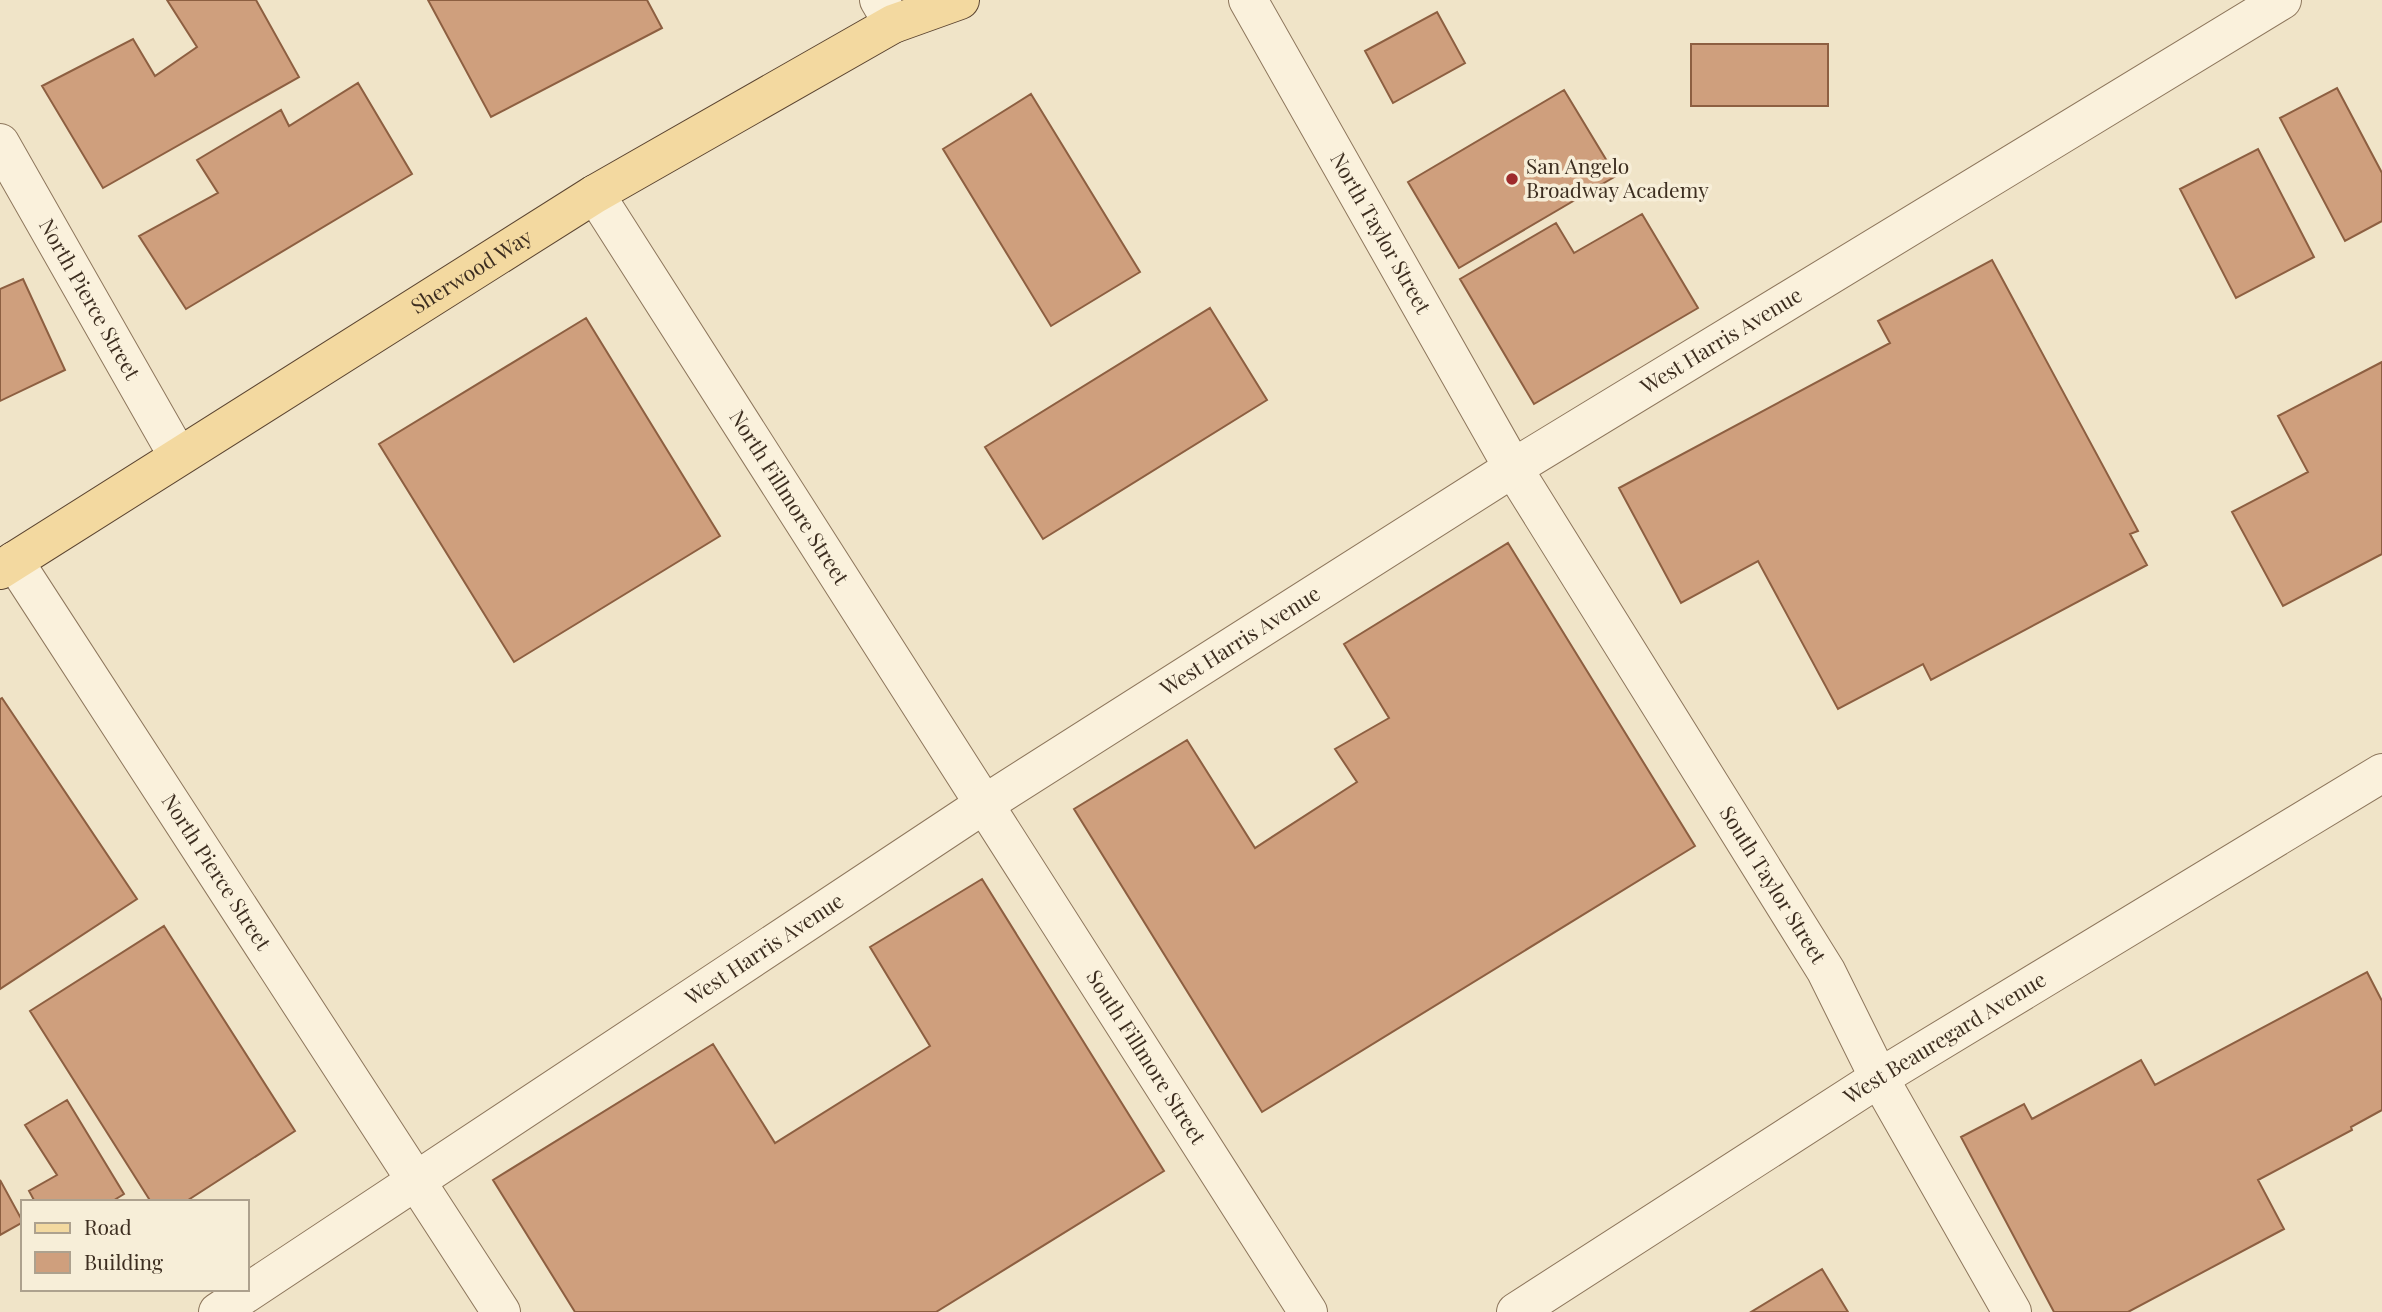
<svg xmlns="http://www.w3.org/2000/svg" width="2382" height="1312" font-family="'Playfair Display',serif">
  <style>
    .building { fill: #cf9f7d; stroke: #8d5f41; stroke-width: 2 }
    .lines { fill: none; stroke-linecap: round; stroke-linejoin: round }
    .minor-casing { stroke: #8d765c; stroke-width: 40 }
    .tertiary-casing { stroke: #8d765c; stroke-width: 40 }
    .primary-casing { stroke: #5b4430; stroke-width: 40 }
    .minor { stroke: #faf1dc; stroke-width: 38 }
    .tertiary { stroke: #faf1dc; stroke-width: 38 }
    .primary { stroke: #f3d9a0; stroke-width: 38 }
    .poi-dot { fill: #9e2a2b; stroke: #f7eed8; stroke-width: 2.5 }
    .labels { text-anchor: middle; stroke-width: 7; stroke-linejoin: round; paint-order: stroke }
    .poi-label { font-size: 21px; fill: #3d2e20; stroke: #f7eed8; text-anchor: start }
    .street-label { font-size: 21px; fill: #3d2e20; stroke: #f7eed8 }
  </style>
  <rect width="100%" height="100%" fill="#f0e4c8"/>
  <path class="building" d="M 167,0 L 256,0 L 299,77 L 103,188 L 42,86 L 133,39 L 155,76 L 197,47 Z
    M 428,0 L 647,0 L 662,28 L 491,117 Z
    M 1437,12 L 1465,63 L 1393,103 L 1365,51 Z
    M 1691,44 L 1828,44 L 1828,106 L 1691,106 Z
    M 358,83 L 412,174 L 186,309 L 139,236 L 218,193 L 197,160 L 281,110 L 289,126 Z
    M 2337,88 L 2382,173 L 2382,221 L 2345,241 L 2280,118 Z
    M 1564,90 L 1616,176 L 1459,268 L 1408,182 Z
    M 1031,94 L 1140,272 L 1051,326 L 943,149 Z
    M 2258,149 L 2314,257 L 2236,298 L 2180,189 Z
    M 1642,214 L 1698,308 L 1534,404 L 1460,279 L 1556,223 L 1574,253 Z
    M 1992,260 L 2138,531 L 2130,534 L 2147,565 L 1931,680 L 1923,664 L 1838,709 L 1758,561 L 1681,603 L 1619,488 L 1890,343 L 1878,321 Z
    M 23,279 L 65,370 L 0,401 L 0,289 Z
    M 1210,308 L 1267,400 L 1043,539 L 985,447 Z
    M 586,318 L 720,536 L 514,662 L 379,444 Z
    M 2382,362 L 2382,554 L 2283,606 L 2232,512 L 2308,472 L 2278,416 Z
    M 1508,543 L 1695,846 L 1262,1112 L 1074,809 L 1187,740 L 1255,848 L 1357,782 L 1335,749 L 1389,718 L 1344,644 Z
    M 2,698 L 137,899 L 0,989 L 0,699 Z
    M 982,879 L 1164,1171 L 936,1312 L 575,1312 L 493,1180 L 713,1044 L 775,1143 L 930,1046 L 870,947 Z
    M 164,926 L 295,1131 L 185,1202 L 151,1202 L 30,1011 Z
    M 2367,972 L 2382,1001 L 2382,1110 L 2351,1127 L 2352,1130 L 2258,1180 L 2284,1229 L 2128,1312 L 2054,1312 L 1961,1137 L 2024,1104 L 2032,1119 L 2141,1060 L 2155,1085 Z
    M 67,1100 L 124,1194 L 111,1202 L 35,1202 L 29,1191 L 57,1175 L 25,1125 Z
    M 0,1180 L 23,1222 L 0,1235 Z
    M 1822,1269 L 1848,1312 L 1751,1312 Z"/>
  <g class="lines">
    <g class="minor-casing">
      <g id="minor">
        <path d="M 879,0 L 893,24"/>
        <path id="s1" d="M 1248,0 L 1513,468 L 1826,971 L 1879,1078 L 2012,1312"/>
        <path id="s2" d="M 0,143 L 178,456"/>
        <path id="s3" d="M 595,194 L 1308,1312"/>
        <path id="s4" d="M 14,561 L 501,1312"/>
        <path id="s5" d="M 218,1312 L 983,805 L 1513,468 L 2282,0"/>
      </g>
    </g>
    <g class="tertiary-casing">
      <g id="tertiary">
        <path id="s6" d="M 1516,1312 L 1879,1078 L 2382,773"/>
      </g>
    </g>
    <g class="primary-casing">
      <g id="primary">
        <path id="s7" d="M 0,570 L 595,194 L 893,24 L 960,0"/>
      </g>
    </g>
    <use href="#minor" class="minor"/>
    <use href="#tertiary" class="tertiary"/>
    <use href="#primary" class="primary"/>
  </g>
  <circle class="poi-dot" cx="1512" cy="179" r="7"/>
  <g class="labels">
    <g class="poi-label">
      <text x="1526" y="174">San Angelo<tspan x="1526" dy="24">Broadway Academy</tspan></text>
    </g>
    <g class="street-label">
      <text dy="7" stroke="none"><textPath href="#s1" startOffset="268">North Taylor Street</textPath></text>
      <text dy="7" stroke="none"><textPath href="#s7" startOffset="558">Sherwood Way</textPath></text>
      <text dy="7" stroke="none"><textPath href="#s2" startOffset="180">North Pierce Street</textPath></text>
      <text dy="7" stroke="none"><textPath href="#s5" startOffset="1790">West Harris Avenue</textPath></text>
      <text dy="7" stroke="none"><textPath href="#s3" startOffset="360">North Fillmore Street</textPath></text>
      <text dy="7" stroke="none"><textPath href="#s5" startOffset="1223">West Harris Avenue</textPath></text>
      <text dy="7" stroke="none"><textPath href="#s4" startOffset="371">North Pierce Street</textPath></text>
      <text dy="7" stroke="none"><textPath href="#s1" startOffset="1029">South Taylor Street</textPath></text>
      <text dy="7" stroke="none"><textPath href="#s5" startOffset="656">West Harris Avenue</textPath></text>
      <text dy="7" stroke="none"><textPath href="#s6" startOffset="509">West Beauregard Avenue</textPath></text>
      <text dy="7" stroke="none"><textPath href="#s3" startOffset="1024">South Fillmore Street</textPath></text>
    </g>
  </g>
  <rect x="21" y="1200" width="228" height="91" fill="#f7eed8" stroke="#ada18e" stroke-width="2"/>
  <rect x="35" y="1223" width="35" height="10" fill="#f3d9a0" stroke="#ada18e" stroke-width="2"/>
  <text x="84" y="1235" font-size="21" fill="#3d2e20">Road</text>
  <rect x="35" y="1252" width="35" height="21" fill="#cf9f7d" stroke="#ada18e" stroke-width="2"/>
  <text x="84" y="1270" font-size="21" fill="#3d2e20">Building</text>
</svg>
